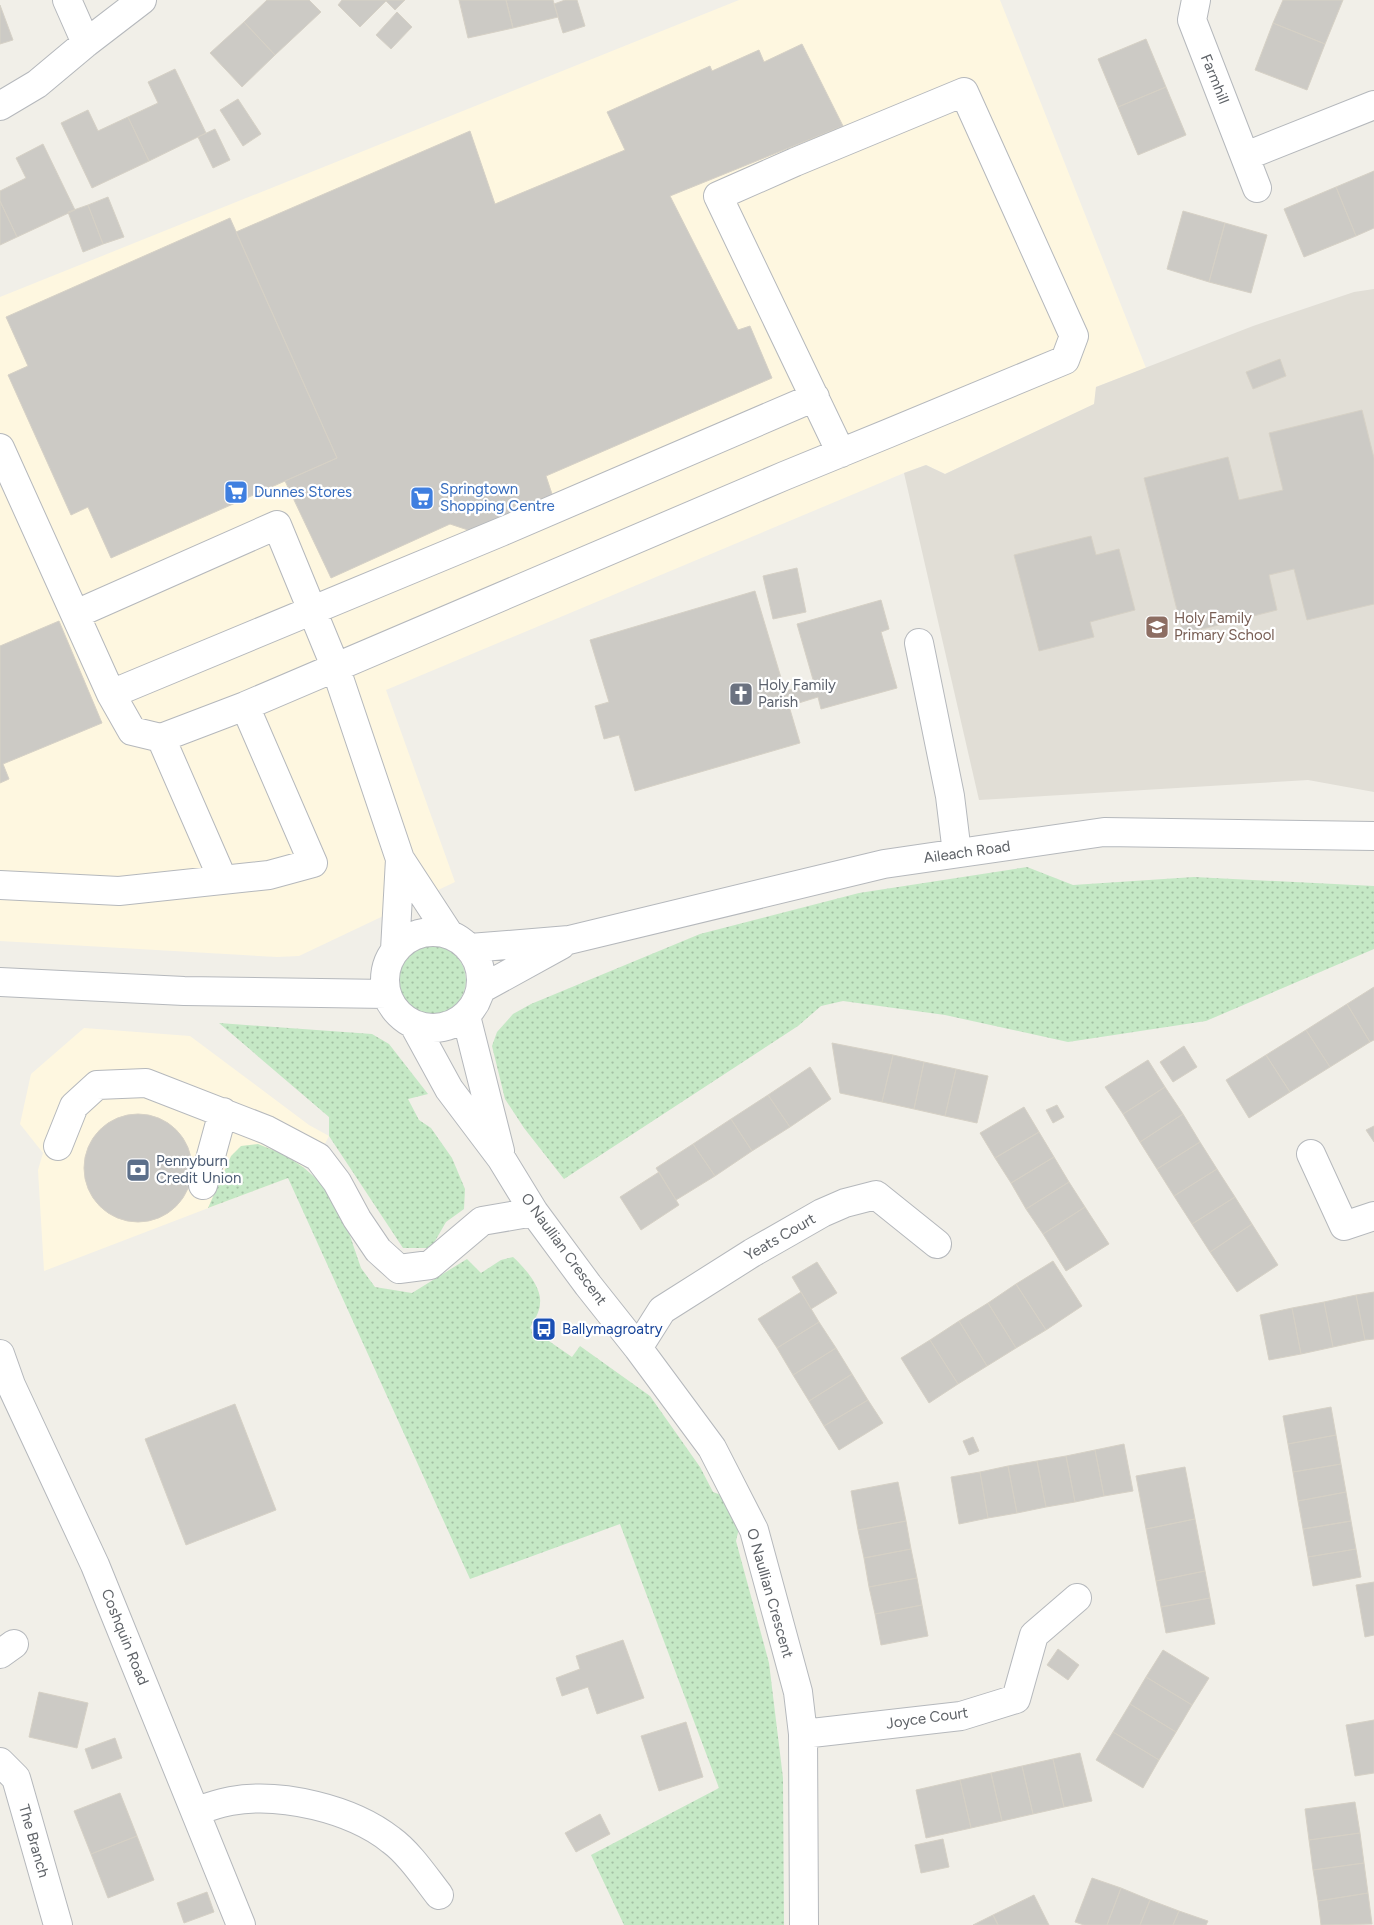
<svg xmlns="http://www.w3.org/2000/svg" width="1374" height="1925" font-family="Figtree,sans-serif">
  <style>
    .commercial { fill: #fef7e0 }
    .education { fill: #e1ded6 }
    .grass { fill: url(#grass-dots) }
    .building { fill: #cccac5; stroke: #d6d1c6 }
    .lines { fill: none; stroke-linecap: round; stroke-linejoin: round }
    .minor-casing { stroke: #b5b8bc; stroke-width: 30 }
    .minor { stroke: #fff; stroke-width: 28 }
    .labels { text-anchor: middle; stroke-width: 4.5; stroke-linejoin: round; paint-order: stroke }
    .street-label { font-size: 15px; fill: #5f6368; stroke: #fff }
    .shop-label { font-size: 15px; fill: #366cbe; stroke: #fff; text-anchor: start }
    .education-label { font-size: 15px; fill: #785e54; stroke: #fff; text-anchor: start }
    .worship-label { font-size: 15px; fill: #5b616d; stroke: #fff; text-anchor: start }
    .service-label { font-size: 15px; fill: #4e5e75; stroke: #fff; text-anchor: start }
    .transit-label { font-size: 15px; fill: #164399; stroke: #fff; text-anchor: start }
  </style>
  <defs>
    <pattern id="grass-dots" width="8" height="8" patternUnits="userSpaceOnUse" patternTransform="scale(1.25)"><rect width="8" height="8" fill="#c5e8c5"/><path d="M2 2h.1M6 6h.1" fill="none" stroke="#a3c0a4" stroke-width="1.8" stroke-linecap="round"/></pattern>
  </defs>
  <rect width="100%" height="100%" fill="#f1efe8"/>
  <path class="commercial" d="M 739,0 L 1000,0 L 1146,368 L 1096,387 L 1095,404 L 945,474 L 926,465 L 904,473 L 386,690 L 455,882 L 299,956 L 277,957 L 0,941 L 0,297 Z
    M 84,1028 L 190,1036 L 309,1125 L 329,1136 L 318,1157 L 287,1178 L 44,1271 L 38,1170 L 43,1153 L 20,1124 L 31,1074 Z"/>
  <path class="education" d="M 1374,289 L 1374,792 L 1308,780 L 979,800 L 904,473 L 926,465 L 945,474 L 1094,404 L 1096,387 L 1253,326 L 1354,292 Z"/>
  <path class="grass" d="M 1027,867 L 1073,885 L 1194,877 L 1374,886 L 1374,949 L 1206,1021 L 1068,1042 L 945,1015 L 843,1001 L 821,1006 L 798,1026 L 564,1179 L 524,1128 L 505,1099 L 492,1046 L 497,1032 L 513,1014 L 531,1004 L 700,934 L 859,893 Z
    M398 980a34 34 0 1 1 68 0a34 34 0 1 1-68 0Z
    M 219,1023 L 372,1034 L 389,1044 L 428,1094 L 408,1099 L 419,1120 L 431,1128 L 452,1158 L 465,1189 L 464,1209 L 446,1222 L 431,1248 L 403,1248 L 329,1136 L 329,1117 Z
    M 258,1144 L 283,1154 L 303,1167 L 327,1188 L 347,1227 L 361,1268 L 375,1287 L 412,1293 L 467,1259 L 481,1273 L 501,1260 L 513,1257 C 524,1267 542,1287 540,1303 C 540,1312 534,1320 530,1328 L 572,1357 L 580,1346 L 650,1396 L 700,1467 L 713,1492 L 729,1498 L 739,1528 L 736,1541 L 769,1663 L 783,1778 L 784,1925 L 624,1925 L 591,1855 L 719,1788 L 620,1524 L 470,1579 L 288,1178 L 208,1208 L 231,1156 L 241,1146 Z"/>
  <path class="building" d="M 267,0 L 309,0 L 321,12 L 275,55 L 244,22 Z
    M 342,0 L 405,0 L 395,10 L 386,1 L 360,27 L 338,5 Z
    M 459,0 L 506,0 L 513,28 L 468,38 Z
    M 506,0 L 553,0 L 558,17 L 513,28 Z
    M 565,0 L 577,0 L 585,26 L 563,33 L 554,4 Z
    M 1283,0 L 1343,0 L 1325,44 L 1273,23 Z
    M 0,5 L 13,40 L 0,44 Z
    M 397,12 L 412,27 L 391,49 L 376,35 Z
    M 244,22 L 275,55 L 242,87 L 210,53 Z
    M 1273,23 L 1325,44 L 1307,90 L 1255,70 Z
    M 1146,39 L 1166,87 L 1118,107 L 1098,59 Z
    M 802,44 L 843,126 L 670,196 L 738,330 L 750,326 L 772,378 L 546,476 L 552,494 L 507,514 L 489,526 L 471,531 L 450,524 L 331,578 L 285,481 L 337,458 L 236,232 L 470,131 L 495,204 L 625,150 L 607,112 L 710,66 L 712,71 L 759,50 L 764,62 Z
    M 175,69 L 206,133 L 149,161 L 128,117 L 158,103 L 148,82 Z
    M 1166,87 L 1186,135 L 1138,155 L 1118,107 Z
    M 238,99 L 261,134 L 243,146 L 220,110 Z
    M 88,110 L 98,131 L 128,117 L 149,161 L 92,188 L 61,123 Z
    M 215,129 L 230,160 L 213,168 L 198,137 Z
    M 43,144 L 75,210 L 17,237 L 0,201 L 0,191 L 26,178 L 16,158 Z
    M 1374,171 L 1374,228 L 1356,236 L 1336,187 Z
    M 1336,187 L 1356,236 L 1304,257 L 1284,209 Z
    M 108,197 L 124,237 L 103,244 L 88,205 Z
    M 0,201 L 17,237 L 0,245 Z
    M 88,205 L 103,244 L 83,252 L 68,212 Z
    M 1183,211 L 1225,223 L 1209,282 L 1167,269 Z
    M 230,218 L 337,458 L 111,558 L 88,507 L 71,515 L 8,375 L 28,366 L 6,317 Z
    M 1225,223 L 1267,235 L 1251,293 L 1209,282 Z
    M 1280,359 L 1286,376 L 1253,389 L 1246,372 Z
    M 1362,410 L 1374,458 L 1374,604 L 1307,620 L 1294,569 L 1269,575 L 1277,610 L 1183,634 L 1144,478 L 1228,457 L 1239,500 L 1283,490 L 1269,433 Z
    M 1091,536 L 1096,555 L 1119,549 L 1135,610 L 1090,622 L 1094,637 L 1039,651 L 1014,555 Z
    M 797,568 L 806,612 L 773,619 L 763,576 Z
    M 755,591 L 785,691 L 814,683 L 797,624 L 881,600 L 889,629 L 881,632 L 897,688 L 821,709 L 818,697 L 789,706 L 800,743 L 635,791 L 619,735 L 604,739 L 595,706 L 609,702 L 590,640 Z
    M 59,621 L 102,723 L 3,764 L 9,779 L 0,783 L 0,646 Z
    M 1374,987 L 1374,1040 L 1370,1042 L 1347,1004 Z
    M 1347,1004 L 1370,1042 L 1330,1067 L 1306,1030 Z
    M 1306,1030 L 1330,1067 L 1290,1092 L 1266,1055 Z
    M 832,1043 L 893,1055 L 882,1102 L 840,1093 Z
    M 1184,1046 L 1197,1067 L 1173,1082 L 1160,1062 Z
    M 893,1055 L 924,1062 L 914,1109 L 882,1102 Z
    M 1266,1055 L 1290,1092 L 1249,1118 L 1226,1080 Z
    M 1148,1060 L 1165,1087 L 1123,1114 L 1105,1087 Z
    M 924,1062 L 956,1069 L 945,1116 L 914,1109 Z
    M 810,1067 L 831,1099 L 790,1127 L 768,1095 Z
    M 956,1069 L 988,1076 L 977,1123 L 945,1116 Z
    M 1165,1087 L 1183,1114 L 1140,1142 L 1123,1114 Z
    M 768,1095 L 790,1127 L 752,1151 L 731,1119 Z
    M 1057,1105 L 1064,1117 L 1053,1123 L 1046,1110 Z
    M 1024,1107 L 1039,1132 L 995,1158 L 980,1133 Z
    M 1183,1114 L 1200,1142 L 1157,1169 L 1140,1142 Z
    M84 1168a54 54 0 1 1 108 0a54 54 0 1 1-108 0Z
    M 731,1119 L 752,1151 L 715,1176 L 693,1144 Z
    M 1374,1126 L 1374,1142 L 1366,1130 Z
    M 1039,1132 L 1054,1157 L 1011,1183 L 995,1158 Z
    M 1200,1142 L 1217,1169 L 1174,1196 L 1157,1169 Z
    M 693,1144 L 715,1176 L 676,1200 L 656,1168 Z
    M 1054,1157 L 1069,1182 L 1026,1209 L 1011,1183 Z
    M 1217,1169 L 1235,1197 L 1192,1224 L 1174,1196 Z
    M 659,1172 L 679,1205 L 641,1230 L 620,1197 Z
    M 1069,1182 L 1085,1207 L 1043,1234 L 1026,1209 Z
    M 1235,1197 L 1252,1224 L 1210,1252 L 1192,1224 Z
    M 1085,1207 L 1109,1244 L 1066,1271 L 1043,1234 Z
    M 1252,1224 L 1278,1265 L 1237,1292 L 1210,1252 Z
    M 1053,1261 L 1082,1306 L 1046,1330 L 1016,1284 Z
    M 817,1262 L 837,1293 L 811,1309 L 792,1277 Z
    M 1016,1284 L 1046,1330 L 1016,1348 L 988,1303 Z
    M 801,1292 L 819,1322 L 777,1348 L 758,1319 Z
    M 1374,1292 L 1374,1339 L 1365,1340 L 1356,1295 Z
    M 1356,1295 L 1365,1340 L 1333,1347 L 1324,1302 Z
    M 1324,1302 L 1333,1347 L 1301,1354 L 1292,1308 Z
    M 988,1303 L 1016,1348 L 987,1366 L 959,1321 Z
    M 1292,1308 L 1301,1354 L 1269,1360 L 1260,1315 Z
    M 959,1321 L 987,1366 L 958,1384 L 930,1340 Z
    M 819,1322 L 836,1348 L 793,1375 L 777,1348 Z
    M 930,1340 L 958,1384 L 929,1403 L 901,1358 Z
    M 836,1348 L 852,1374 L 809,1401 L 793,1375 Z
    M 852,1374 L 868,1400 L 824,1426 L 809,1401 Z
    M 868,1400 L 883,1423 L 839,1450 L 824,1426 Z
    M 235,1404 L 276,1510 L 186,1545 L 145,1439 Z
    M 1331,1407 L 1336,1435 L 1288,1444 L 1283,1416 Z
    M 1336,1435 L 1341,1464 L 1293,1472 L 1288,1444 Z
    M 973,1437 L 979,1451 L 969,1455 L 963,1441 Z
    M 1124,1444 L 1133,1491 L 1104,1496 L 1095,1450 Z
    M 1095,1450 L 1104,1496 L 1075,1502 L 1066,1456 Z
    M 1066,1456 L 1075,1502 L 1046,1507 L 1037,1461 Z
    M 1037,1461 L 1046,1507 L 1017,1513 L 1008,1466 Z
    M 1341,1464 L 1346,1492 L 1298,1501 L 1293,1472 Z
    M 1008,1466 L 1017,1513 L 988,1518 L 980,1472 Z
    M 1185,1467 L 1195,1519 L 1146,1529 L 1136,1476 Z
    M 980,1472 L 988,1518 L 959,1524 L 951,1477 Z
    M 898,1482 L 906,1521 L 858,1530 L 851,1491 Z
    M 1346,1492 L 1351,1521 L 1303,1529 L 1298,1501 Z
    M 1195,1519 L 1205,1571 L 1156,1581 L 1146,1529 Z
    M 906,1521 L 911,1549 L 864,1558 L 858,1530 Z
    M 1351,1521 L 1356,1549 L 1308,1557 L 1303,1529 Z
    M 911,1549 L 917,1578 L 869,1587 L 864,1558 Z
    M 1356,1549 L 1361,1577 L 1313,1586 L 1308,1557 Z
    M 1205,1571 L 1210,1598 L 1161,1607 L 1156,1581 Z
    M 917,1578 L 922,1605 L 875,1614 L 869,1587 Z
    M 1374,1582 L 1374,1635 L 1365,1637 L 1356,1585 Z
    M 1210,1598 L 1215,1624 L 1166,1633 L 1161,1607 Z
    M 922,1605 L 928,1636 L 881,1645 L 875,1614 Z
    M 623,1640 L 644,1698 L 597,1714 L 588,1687 L 562,1696 L 556,1678 L 580,1669 L 576,1656 Z
    M 1058,1649 L 1079,1665 L 1068,1680 L 1047,1665 Z
    M 1163,1650 L 1209,1678 L 1192,1705 L 1146,1677 Z
    M 1146,1677 L 1192,1705 L 1176,1732 L 1130,1704 Z
    M 39,1692 L 88,1703 L 77,1748 L 29,1737 Z
    M 1130,1704 L 1176,1732 L 1159,1760 L 1113,1732 Z
    M 1374,1720 L 1374,1773 L 1355,1776 L 1346,1725 Z
    M 686,1722 L 703,1777 L 659,1791 L 641,1736 Z
    M 1113,1732 L 1159,1760 L 1143,1788 L 1096,1760 Z
    M 115,1738 L 122,1758 L 92,1769 L 85,1749 Z
    M 1080,1753 L 1092,1801 L 1064,1807 L 1053,1759 Z
    M 1053,1759 L 1064,1807 L 1033,1814 L 1022,1766 Z
    M 1022,1766 L 1033,1814 L 1002,1821 L 991,1773 Z
    M 991,1773 L 1002,1821 L 971,1828 L 960,1780 Z
    M 960,1780 L 971,1828 L 926,1838 L 916,1790 Z
    M 120,1793 L 137,1836 L 91,1854 L 74,1811 Z
    M 1355,1802 L 1360,1833 L 1309,1840 L 1305,1809 Z
    M 600,1814 L 610,1834 L 576,1852 L 565,1833 Z
    M 1360,1833 L 1364,1863 L 1313,1870 L 1309,1840 Z
    M 137,1836 L 154,1880 L 108,1898 L 91,1854 Z
    M 943,1839 L 949,1867 L 921,1873 L 915,1845 Z
    M 1364,1863 L 1368,1893 L 1318,1901 L 1313,1870 Z
    M 1092,1878 L 1121,1888 L 1107,1925 L 1084,1925 L 1075,1922 Z
    M 1121,1888 L 1150,1900 L 1140,1925 L 1107,1925 Z
    M 207,1892 L 214,1912 L 184,1923 L 177,1903 Z
    M 1368,1893 L 1372,1924 L 1321,1925 L 1318,1901 Z
    M 1034,1895 L 1049,1925 L 998,1925 L 993,1915 Z
    M 1150,1900 L 1179,1911 L 1173,1925 L 1140,1925 Z
    M 1179,1911 L 1208,1921 L 1206,1925 L 1173,1925 Z
    M 993,1915 L 998,1925 L 973,1925 Z"/>
  <g class="lines">
    <g class="minor-casing">
      <path id="minor" d="M 67,0 L 86,43
        M 1196,0 L 1192,20 L 1257,188
        M 0,106 L 37,84 L 86,43 L 142,0
        M 1246,156 L 1374,105
        M 0,448 L 111,694 L 132,731 L 161,738
        M 76,614 L 277,525 L 335,666 L 400,859 L 449,934
        M 919,643 L 950,796 L 957,853
        M 111,694 L 501,532 L 815,397
        M 223,880 L 161,738 L 245,706 L 784,476 C 878,438 971,399 1065,360 L 1074,336 L 964,92 L 795,162 L 718,196 L 841,453
        M 0,885 L 119,891 L 269,875 L 313,863 L 245,706
        M385 980a48 48 0 1 1 96 0a48 48 0 1 1-96 0Z
        M 470,948 L 569,940 L 884,864 L 1104,832 L 1374,836
        M 395,950 L 400,859
        M 0,982 L 184,991 L 387,994
        M 481,989 L 561,945
        M 466,1016 L 500,1151
        M 414,1025 L 449,1089 L 501,1158 L 534,1212 L 588,1285 L 638,1348 L 712,1448 L 754,1530 L 798,1692 L 803,1734 L 804,1925
        M 58,1146 L 74,1106 L 97,1085 L 146,1083 L 267,1130 L 318,1157 L 337,1182 L 357,1219 L 378,1250 L 399,1269 L 430,1265 L 482,1221 L 534,1212
        M 1311,1154 L 1344,1226 L 1374,1216
        M 203,1185 L 223,1112
        M 638,1348 L 662,1310 L 752,1253 L 822,1213 L 845,1203 L 876,1195 L 937,1244
        M 0,1354 L 11,1385 L 95,1565 L 241,1925
        M 0,1654 L 14,1644
        M 803,1734 L 961,1716 L 1016,1699 L 1034,1635 L 1077,1598
        M 0,1762 L 16,1778 L 58,1925
        M 195,1811 C 207,1808 219,1803 231,1801 C 281,1792 352,1809 391,1840 C 409,1853 425,1877 439,1895"/>
    </g>
    <use href="#minor" class="minor"/>
  </g>
  <defs>
    <g id="supermarket-square" transform="scale(1.25)"><rect x="-9" y="-9" width="18" height="18" rx="4" fill="#3f7fe0" stroke="#fff"/><path d="M-6-5.5h2.5l.6 2H6L4.5 2H-2.5L-4.4-4H-6ZM-1.5 3.2a1.3 1.3 0 1 0 .1 0ZM3 3.2a1.3 1.3 0 1 0 .1 0Z" fill="#fff"/></g>
    <g id="school-square" transform="scale(1.25)"><rect x="-9" y="-9" width="18" height="18" rx="4" fill="#8d6e63" stroke="#fff"/><path d="M0-5L7-2L0 1L-7-2ZM-4 1L0 2.5L4 1V4Q0 6-4 4Z" fill="#fff"/></g>
    <g id="church-square" transform="scale(1.25)"><rect x="-9" y="-9" width="18" height="18" rx="4" fill="#6b7280" stroke="#fff"/><path d="M-1.2-6h2.4v3.5h3.3v2.4h-3.3V6h-2.4V-.1h-3.3v-2.4h3.3Z" fill="#fff"/></g>
    <g id="bank-square" transform="scale(1.25)"><rect x="-9" y="-9" width="18" height="18" rx="4" fill="#5c6f8a" stroke="#fff"/><path d="M-6-4H6V4H-6ZM0-2.3a2.3 2.3 0 1 0 0 4.6a2.3 2.3 0 1 0 0-4.6Z" fill="#fff"/></g>
    <g id="bus-square" transform="scale(1.25)"><rect x="-9" y="-9" width="18" height="18" rx="4" fill="#1a4fb4" stroke="#fff"/><path d="M-5-6H5V4H4V6H2V4H-2V6H-4V4H-5ZM-3.5-4V0h7V-4ZM-3.5 1.2v1.5H-2V1.2ZM2 1.2v1.5H3.5V1.2Z" fill="#fff"/></g>
  </defs>
  <g fill-rule="evenodd">
    <use href="#supermarket-square" x="236" y="492"/>
    <use href="#supermarket-square" x="422" y="498"/>
    <use href="#school-square" x="1157" y="627"/>
    <use href="#church-square" x="741" y="694"/>
    <use href="#bank-square" x="138" y="1170"/>
    <use href="#bus-square" x="544" y="1329"/>
  </g>
  <g class="labels">
    <g class="street-label">
      <text transform="translate(1215 79) rotate(68)" y="5">Farmhill</text>
      <text transform="translate(967 852) rotate(-8)" y="5">Aileach Road</text>
      <text transform="translate(780 1237) rotate(-30)" y="5">Yeats Court</text>
      <text transform="translate(564 1249) rotate(54)" y="5">O Naullian Crescent</text>
      <text transform="translate(770 1593) rotate(74)" y="5">O Naullian Crescent</text>
      <text transform="translate(125 1637) rotate(68)" y="5">Coshquin Road</text>
      <text transform="translate(927 1718) rotate(-8)" y="5">Joyce Court</text>
      <text transform="translate(34 1841) rotate(74)" y="5">The Branch</text>
    </g>
    <g class="shop-label">
      <text x="440" y="494">Springtown<tspan x="440" dy="17">Shopping Centre</tspan></text>
      <text x="254" y="497">Dunnes Stores</text>
    </g>
    <g class="education-label">
      <text x="1174" y="623">Holy Family<tspan x="1174" dy="17">Primary School</tspan></text>
    </g>
    <g class="worship-label">
      <text x="758" y="690">Holy Family<tspan x="758" dy="17">Parish</tspan></text>
    </g>
    <g class="service-label">
      <text x="156" y="1166">Pennyburn<tspan x="156" dy="17">Credit Union</tspan></text>
    </g>
    <g class="transit-label">
      <text x="562" y="1334">Ballymagroatry</text>
    </g>
  </g>
</svg>
